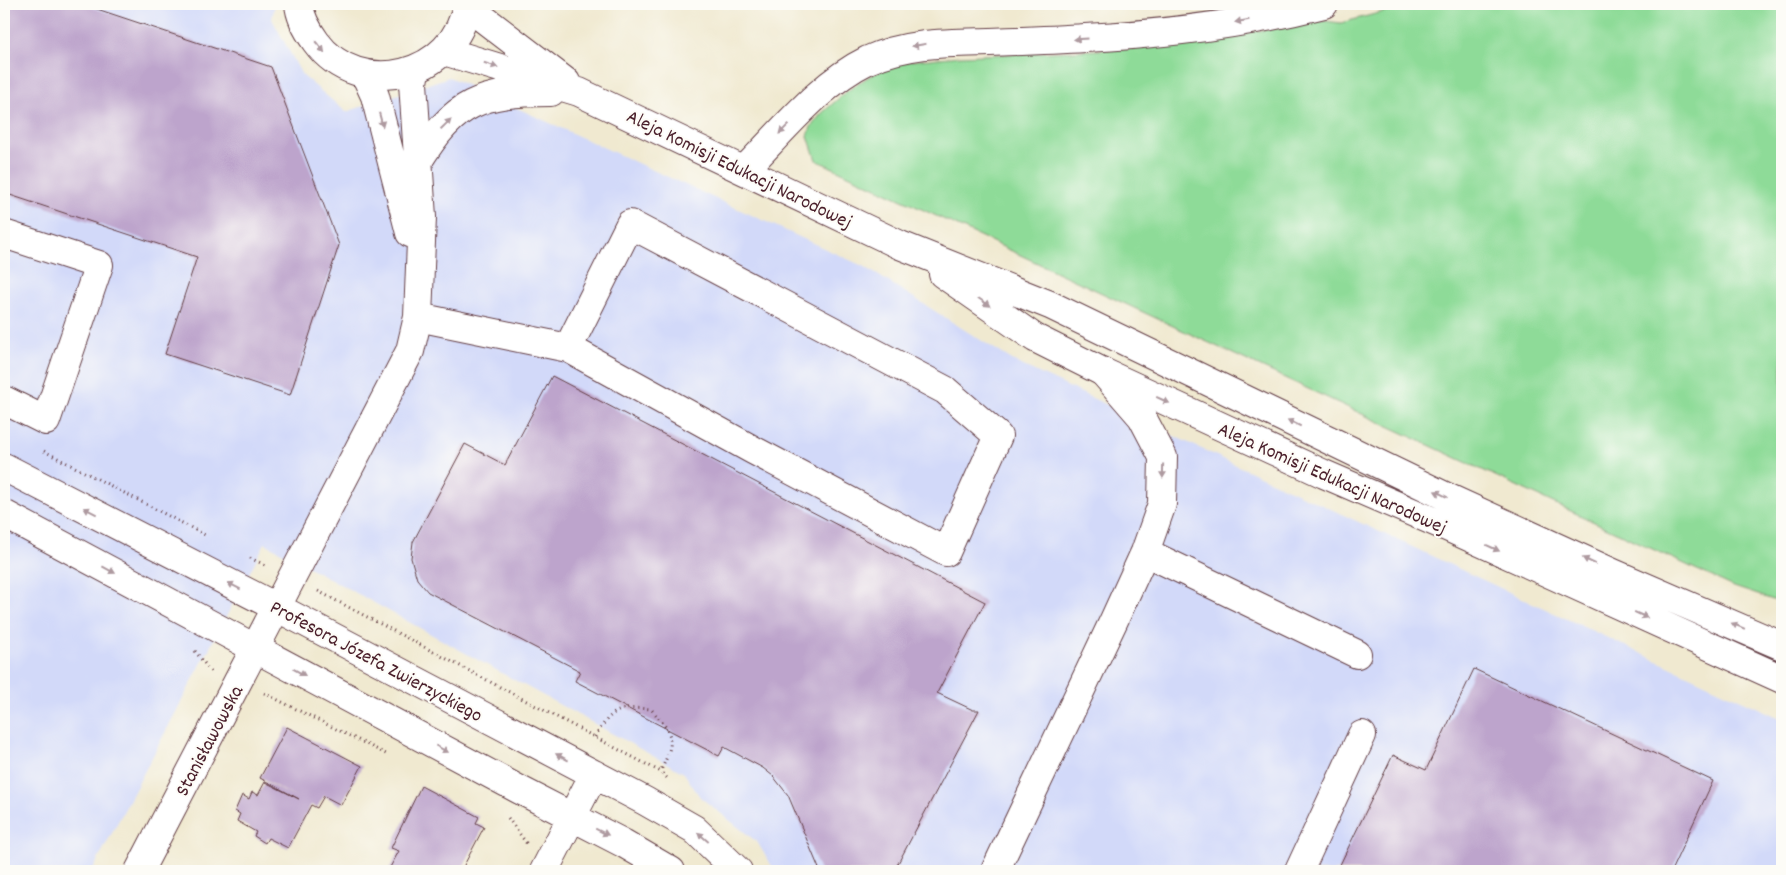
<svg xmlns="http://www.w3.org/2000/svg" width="1786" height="875" font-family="Dekko,sans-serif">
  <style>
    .built { fill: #d2d9f9 }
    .green { fill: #8edb98; stroke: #6c7d62 }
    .building { fill: #bda4cc }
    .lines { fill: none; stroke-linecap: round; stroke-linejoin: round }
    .minor-casing { stroke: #633d44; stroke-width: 30 }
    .major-casing { stroke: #633d44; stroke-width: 30 }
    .path { stroke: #633d44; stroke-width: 3; stroke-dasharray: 1 4; stroke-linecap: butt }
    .minor { stroke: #fff; stroke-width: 28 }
    .major { stroke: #fff; stroke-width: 28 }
    .oneway { fill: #ae9aa0 }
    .labels { text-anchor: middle; stroke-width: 4; stroke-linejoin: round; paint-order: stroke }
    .street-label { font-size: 20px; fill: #4a1f2b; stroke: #fdfcf7 }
  </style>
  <rect width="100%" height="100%" fill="#fdfcf7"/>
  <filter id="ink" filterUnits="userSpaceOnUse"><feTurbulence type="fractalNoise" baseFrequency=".02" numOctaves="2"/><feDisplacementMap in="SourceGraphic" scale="10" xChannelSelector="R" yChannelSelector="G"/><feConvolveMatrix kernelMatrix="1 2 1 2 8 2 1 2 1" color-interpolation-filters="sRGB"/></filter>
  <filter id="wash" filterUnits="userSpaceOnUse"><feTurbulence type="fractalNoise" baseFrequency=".0096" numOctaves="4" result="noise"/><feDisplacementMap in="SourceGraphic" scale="20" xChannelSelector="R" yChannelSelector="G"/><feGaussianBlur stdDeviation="1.12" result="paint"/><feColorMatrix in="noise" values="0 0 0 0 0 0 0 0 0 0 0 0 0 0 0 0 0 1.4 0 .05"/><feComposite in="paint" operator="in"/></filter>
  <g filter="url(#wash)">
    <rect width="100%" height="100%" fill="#f0e9d0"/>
    <path class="built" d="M 4,4 L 275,4 L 272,19 L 302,75 L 346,112 L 449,77 L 865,267 L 1017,363 L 1782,719 L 1782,871 L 775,871 L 757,842 L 700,797 L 684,773 L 265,543 L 92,871 L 4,871 Z"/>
    <path class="green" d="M 1413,4 L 1782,4 L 1782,603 L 1734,587 L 816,160 L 808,136 L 811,127 L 821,114 L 846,92 L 868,77 L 899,62 L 960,56 L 1142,48 L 1325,21 L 1341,23 Z"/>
    <g id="blocks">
      <path class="building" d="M 4,4 L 82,4 L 271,67 L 339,245 L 290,395 L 165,354 L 197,257 L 4,193 Z
        M 552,376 L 985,602 L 937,693 L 973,710 L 979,710 L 894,871 L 820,871 L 788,795 L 773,776 L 763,768 L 724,747 L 719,756 L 575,681 L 580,671 L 428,592 L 417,579 L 411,558 L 413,542 L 465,444 L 505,465 Z
        M 1474,669 L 1713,781 L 1671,871 L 1337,871 L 1393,755 L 1426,770 Z
        M 287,727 L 362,766 L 341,805 L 324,796 L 317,808 L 311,805 L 288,848 L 268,838 L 265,843 L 254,836 L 256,832 L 237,821 L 240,814 L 235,811 L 242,795 L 249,799 L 252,792 L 258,795 L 265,782 L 299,799 L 260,778 Z
        M 421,786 L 479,817 L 476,823 L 484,827 L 461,871 L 388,871 L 399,851 L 391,848 Z"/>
    </g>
  </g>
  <g filter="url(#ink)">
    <use href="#blocks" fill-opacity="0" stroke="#633d44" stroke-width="1"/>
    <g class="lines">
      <g class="minor-casing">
        <path id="minor" d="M 365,74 L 375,96 L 410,233
          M 744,170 C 782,132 819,84 868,60 C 907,42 949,43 990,42 C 1022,41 1054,40 1085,38 C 1165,34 1247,24 1324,4
          M 4,234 L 99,265 L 46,421 L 4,400
          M 418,317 L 568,348 L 753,450 L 946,552 L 998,436 L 945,390 L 630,224 L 568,348
          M 4,467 L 278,608 L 645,801 L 694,829 L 738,871
          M 4,514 L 520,790 L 623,843 L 671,871
          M 1145,552 L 1357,654
          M 139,871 L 410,351 L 418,317 L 422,217 L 413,83 L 415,70
          M 544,871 L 594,774
          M 995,871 L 1114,620 L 1145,552 L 1162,504 L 1163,457 L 1142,417 L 1103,372
          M 1299,871 L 1362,735"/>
      </g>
      <g class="major-casing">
        <path id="major" d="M 299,4 C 300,17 308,31 316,42 C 359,101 456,77 467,4
          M 467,6 L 566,82
          M 444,51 L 579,92 L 900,245 L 1050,305 L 1449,498 L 1613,573 L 1782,646
          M 417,163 C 455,101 480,92 551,92
          M 943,274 L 1035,338 L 1103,372 L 1324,474 L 1449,528 L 1782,679"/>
      </g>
      <path class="path" d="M 44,451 L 207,536
        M 250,558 L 265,565
        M 318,591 L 661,772 L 667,778
        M 195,651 L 211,672
        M 264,693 L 388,755
        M 595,737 C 612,708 619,707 651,709 C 674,735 676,740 660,772
        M 508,818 L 527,844"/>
      <use href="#minor" class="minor"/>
      <use href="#major" class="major"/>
    </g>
    <defs><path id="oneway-solid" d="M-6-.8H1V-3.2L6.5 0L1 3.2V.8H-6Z" transform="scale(1.25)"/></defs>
    <g class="oneway">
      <use href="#oneway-solid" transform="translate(1242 21) rotate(170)"/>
      <use href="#oneway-solid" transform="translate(1081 39) rotate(177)"/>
      <use href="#oneway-solid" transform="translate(919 45) rotate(171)"/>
      <use href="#oneway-solid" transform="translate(320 47) rotate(50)"/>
      <use href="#oneway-solid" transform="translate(491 65) rotate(17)"/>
      <use href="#oneway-solid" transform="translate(381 120) rotate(75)"/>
      <use href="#oneway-solid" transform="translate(446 124) rotate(-44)"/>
      <use href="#oneway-solid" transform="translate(784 129) rotate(135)"/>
      <use href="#oneway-solid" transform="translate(984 302) rotate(35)"/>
      <use href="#oneway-solid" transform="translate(1163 400) rotate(25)"/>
      <use href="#oneway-solid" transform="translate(1294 423) rotate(-154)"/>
      <use href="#oneway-solid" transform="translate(1163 471) rotate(91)"/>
      <use href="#oneway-solid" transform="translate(1441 494) rotate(-154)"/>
      <use href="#oneway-solid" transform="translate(90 511) rotate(-153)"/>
      <use href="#oneway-solid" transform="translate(1493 548) rotate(25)"/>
      <use href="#oneway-solid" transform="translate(1589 561) rotate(-155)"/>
      <use href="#oneway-solid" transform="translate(109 570) rotate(28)"/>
      <use href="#oneway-solid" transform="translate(234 586) rotate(-153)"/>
      <use href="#oneway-solid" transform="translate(1641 615) rotate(24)"/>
      <use href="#oneway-solid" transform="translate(1738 626) rotate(-157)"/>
      <use href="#oneway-solid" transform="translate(299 672) rotate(29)"/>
      <use href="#oneway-solid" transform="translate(442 749) rotate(28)"/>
      <use href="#oneway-solid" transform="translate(562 757) rotate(-152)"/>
      <use href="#oneway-solid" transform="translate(602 832) rotate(26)"/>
      <use href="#oneway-solid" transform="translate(703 837) rotate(-139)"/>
    </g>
  </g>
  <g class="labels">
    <g class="street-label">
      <text transform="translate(740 168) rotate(26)" y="7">Aleja Komisji Edukacji Narodowej</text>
      <text transform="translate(1333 477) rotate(24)" y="7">Aleja Komisji Edukacji Narodowej</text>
      <text transform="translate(377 660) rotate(28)" y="7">Profesora Józefa Zwierzyckiego</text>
      <text transform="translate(208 740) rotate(-62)" y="7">Stanisławowska</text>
    </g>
  </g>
  <rect width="1786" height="875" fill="none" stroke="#fdfcf7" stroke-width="20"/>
</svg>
